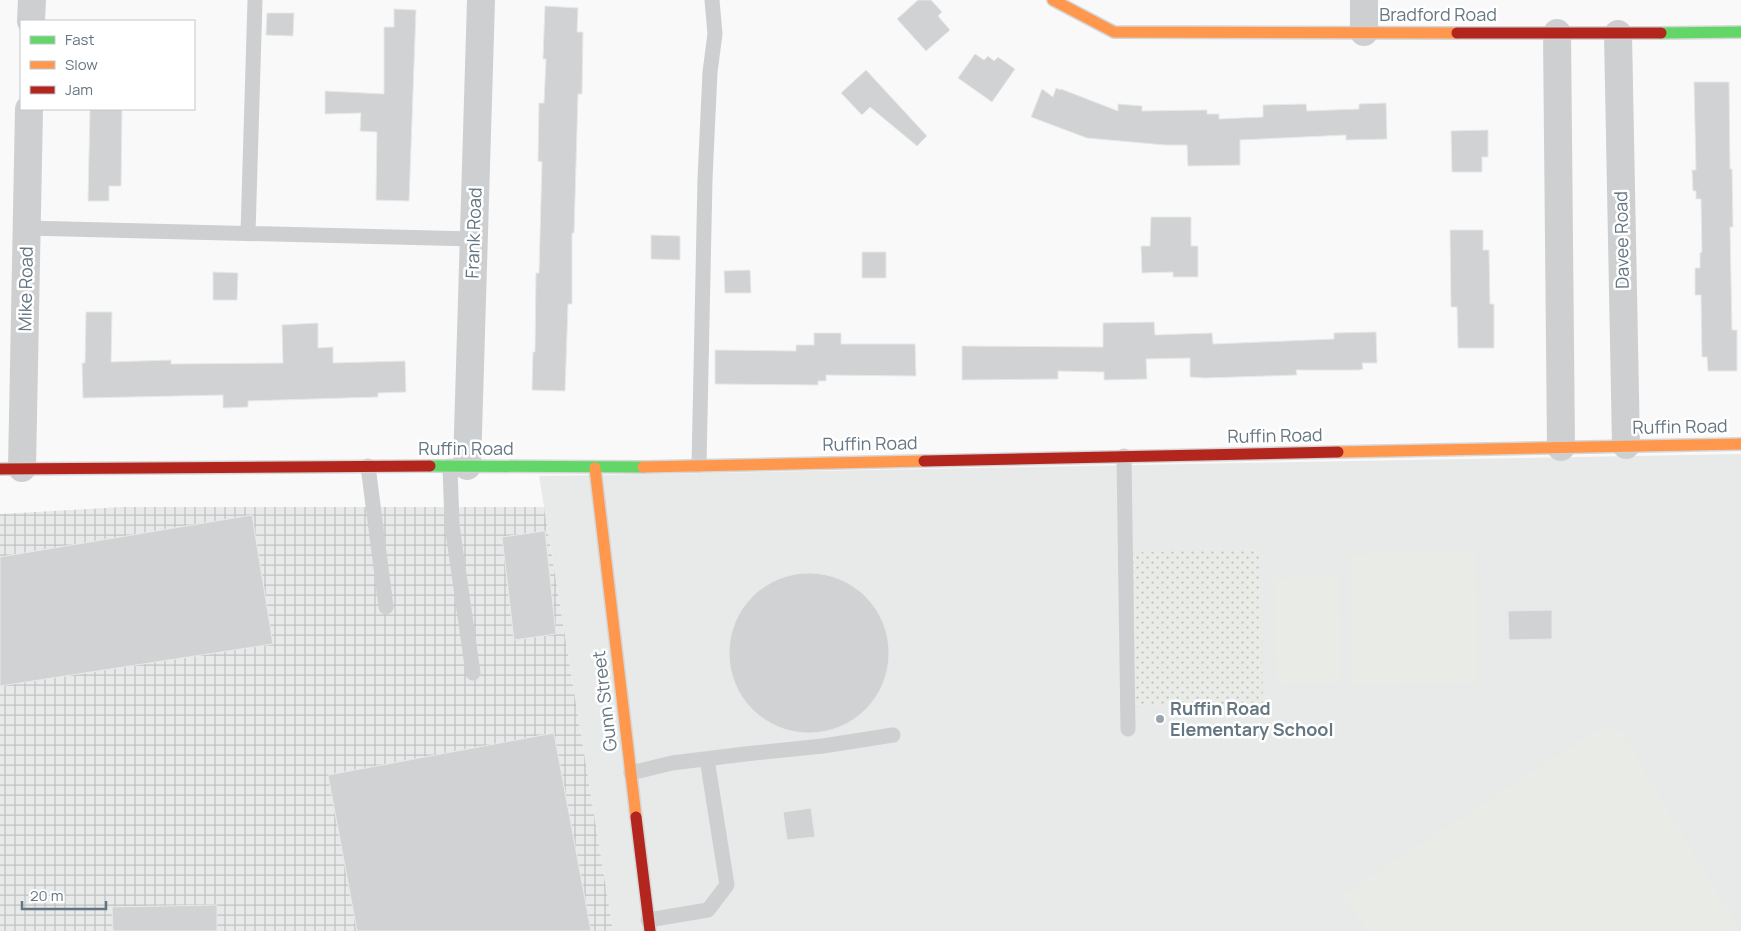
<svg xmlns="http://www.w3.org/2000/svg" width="1741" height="931" font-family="Manrope,sans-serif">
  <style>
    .built { fill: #e8e9e9 }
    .industrial { fill: url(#industrial-grid) }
    .grass { fill: #e8ebe6 }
    .park { fill: url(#park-dots) }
    .building { fill: #d0d2d3; stroke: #e8e8e8 }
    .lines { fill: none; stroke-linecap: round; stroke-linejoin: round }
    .fast-casing { stroke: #d5d6d7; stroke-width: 14 }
    .slow-casing { stroke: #d5d6d7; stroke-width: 14 }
    .jam-casing { stroke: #d5d6d7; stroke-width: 14 }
    .lane { stroke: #cecfd0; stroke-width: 15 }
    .street { stroke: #cecfd0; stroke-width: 28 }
    .fast { stroke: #63d668; stroke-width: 11 }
    .slow { stroke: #ff974d; stroke-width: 11 }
    .jam { stroke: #b3261e; stroke-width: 11 }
    .poi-dot { fill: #99a4ac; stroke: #fff; stroke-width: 2 }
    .labels { text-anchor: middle; stroke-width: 5; stroke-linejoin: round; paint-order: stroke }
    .street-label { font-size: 18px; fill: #657683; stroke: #fff }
    .poi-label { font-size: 18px; font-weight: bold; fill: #657683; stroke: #fff; text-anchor: start }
  </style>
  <defs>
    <pattern id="industrial-grid" width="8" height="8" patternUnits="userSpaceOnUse" patternTransform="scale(1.25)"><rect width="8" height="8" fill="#e8e9e9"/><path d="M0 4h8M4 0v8" fill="none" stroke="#c0c1c2"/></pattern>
    <pattern id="park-dots" width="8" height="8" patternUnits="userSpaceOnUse" patternTransform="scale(1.25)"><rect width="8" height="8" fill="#e8ebe6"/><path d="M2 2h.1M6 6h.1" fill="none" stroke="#c0c3c0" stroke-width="1.8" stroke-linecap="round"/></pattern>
  </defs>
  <rect width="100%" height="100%" fill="#f9f9f9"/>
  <path class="built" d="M 1741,454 L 1741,931 L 613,931 L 539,476 Z"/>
  <path class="industrial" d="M 123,507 L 544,507 L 613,931 L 0,931 L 0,514 Z"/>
  <path class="grass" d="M 1475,551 L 1478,682 L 1353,685 L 1350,554 Z
    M 1339,576 L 1341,683 L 1277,684 L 1274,578 Z
    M 1607,726 L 1617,729 L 1623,734 L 1740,931 L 1368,931 L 1341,895 L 1600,728 Z"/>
  <path class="park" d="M 1259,549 L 1263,703 L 1124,707 L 1120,553 Z"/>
  <path class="building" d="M 918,0 L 931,0 L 942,12 L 938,16 L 950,30 L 926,51 L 897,19 Z
    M 545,6 L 578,8 L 577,32 L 583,32 L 582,94 L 578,94 L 574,233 L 572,233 L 572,304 L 568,304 L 565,391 L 532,390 L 533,352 L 535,352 L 536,273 L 539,273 L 542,162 L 538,161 L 539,103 L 544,103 L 546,59 L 543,59 Z
    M 394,9 L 416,10 L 409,201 L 376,200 L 377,132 L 360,131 L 361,113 L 325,114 L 325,91 L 384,94 L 384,27 L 394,27 Z
    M 267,13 L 294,13 L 293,36 L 266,35 Z
    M 975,54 L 984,60 L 988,56 L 994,61 L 998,57 L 1015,69 L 992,102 L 958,78 Z
    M 866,70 L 927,136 L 917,146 L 870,107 L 862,115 L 841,93 Z
    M 1694,82 L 1729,82 L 1730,169 L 1732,169 L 1733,227 L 1730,227 L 1732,330 L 1737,330 L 1737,371 L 1708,371 L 1707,357 L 1702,357 L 1701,295 L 1695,295 L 1695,268 L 1700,268 L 1700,253 L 1702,252 L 1701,199 L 1696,199 L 1696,191 L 1693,191 L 1692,170 L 1696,170 Z
    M 1056,88 L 1061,90 L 1061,89 L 1118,111 L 1118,104 L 1142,106 L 1142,111 L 1207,110 L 1207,114 L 1219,114 L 1219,119 L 1263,117 L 1263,105 L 1306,104 L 1307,111 L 1359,109 L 1359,104 L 1386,103 L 1387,139 L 1346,140 L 1346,135 L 1240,140 L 1240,165 L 1188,166 L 1187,145 L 1165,145 L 1087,138 L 1031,117 L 1042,89 L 1053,97 Z
    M 90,109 L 122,109 L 121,186 L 109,186 L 109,201 L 88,201 Z
    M 1488,130 L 1488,157 L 1482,157 L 1482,172 L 1452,172 L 1451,131 Z
    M 1151,217 L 1191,217 L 1191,246 L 1198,246 L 1198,277 L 1173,277 L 1173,272 L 1142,273 L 1141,246 L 1150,246 Z
    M 1450,230 L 1483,230 L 1483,250 L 1489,250 L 1490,304 L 1494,304 L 1494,348 L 1458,348 L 1457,307 L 1451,307 Z
    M 651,235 L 680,236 L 680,260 L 651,259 Z
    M 862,252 L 886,252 L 886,278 L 862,278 Z
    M 750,270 L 751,293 L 725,293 L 724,271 Z
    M 213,272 L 238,273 L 237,300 L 213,300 Z
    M 86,312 L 112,312 L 111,362 L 171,360 L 171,364 L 283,363 L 282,325 L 318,323 L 318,348 L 333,347 L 333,363 L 405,361 L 406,392 L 378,393 L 378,397 L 248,401 L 248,407 L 223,408 L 223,395 L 83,398 L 82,363 L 85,363 Z
    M 1154,322 L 1155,335 L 1212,333 L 1213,344 L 1334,339 L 1334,333 L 1376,332 L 1377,363 L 1362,363 L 1363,369 L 1359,370 L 1296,370 L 1297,375 L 1205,378 L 1190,377 L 1190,358 L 1146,359 L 1147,379 L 1104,380 L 1104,372 L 1058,371 L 1058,379 L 962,380 L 962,346 L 1103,347 L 1103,323 Z
    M 814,333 L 841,333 L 841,344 L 915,344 L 916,376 L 826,375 L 826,381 L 818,381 L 818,385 L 715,384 L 715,350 L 796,351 L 796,345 L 814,345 Z
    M 252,515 L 273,644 L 0,686 L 0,557 Z
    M 545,531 L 556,634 L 514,640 L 502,537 Z
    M729 653a80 80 0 1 1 160 0a80 80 0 1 1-160 0Z
    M 1552,610 L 1552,639 L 1509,640 L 1508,611 Z
    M 554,733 L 591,931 L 357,931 L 328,775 Z
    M 811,808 L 815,837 L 787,840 L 783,812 Z
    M 217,905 L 217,931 L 113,931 L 112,907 Z"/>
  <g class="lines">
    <g class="fast-casing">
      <path id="fast" d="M 1661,33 L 1741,32
        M 430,466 L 643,467"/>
    </g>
    <g class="slow-casing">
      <path id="slow" d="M 1053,0 L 1114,32 L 1457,33
        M 1338,452 L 1741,444
        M 643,467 L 924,461
        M 595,468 L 636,817"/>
    </g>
    <g class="jam-casing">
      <path id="jam" d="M 1457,33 L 1661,33
        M 924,461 L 1338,452
        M 0,469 L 430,466
        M 636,817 L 650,931"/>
    </g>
    <path class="lane" d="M 27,228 L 474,239
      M 248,233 L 255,0
      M 1124,456 L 1128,729
      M 699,465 L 705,179 L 710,72 L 715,34 L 712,0
      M 368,466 L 386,607
      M 450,466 L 452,525 L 473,673
      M 631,773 L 672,763 L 745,754 L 823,746 L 893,735
      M 648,920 L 708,910 L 727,885 L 707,759"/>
    <path class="street" d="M 31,21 L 32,0
      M 1364,32 L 1364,0
      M 1557,33 L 1561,447
      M 1618,34 L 1626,445
      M 467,466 L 481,0
      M 22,468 L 29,109"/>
    <use href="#fast" class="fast"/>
    <use href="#slow" class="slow"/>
    <use href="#jam" class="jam"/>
  </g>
  <circle class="poi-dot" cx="1160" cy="719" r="5"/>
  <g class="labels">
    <g class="street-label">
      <text x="1438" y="21">Bradford Road</text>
      <text transform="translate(474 233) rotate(-88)" y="6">Frank Road</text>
      <text transform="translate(1622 240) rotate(-91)" y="6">Davee Road</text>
      <text transform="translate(26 289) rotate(-89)" y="6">Mike Road</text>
      <text transform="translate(1680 427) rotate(-1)" y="6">Ruffin Road</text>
      <text transform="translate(1275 436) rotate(-1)" y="6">Ruffin Road</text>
      <text transform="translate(870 444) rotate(-1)" y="6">Ruffin Road</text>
      <text x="466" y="455">Ruffin Road</text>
      <text transform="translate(605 701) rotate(-97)" y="6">Gunn Street</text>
    </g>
    <g class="poi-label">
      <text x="1170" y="715">Ruffin Road<tspan x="1170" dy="21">Elementary School</tspan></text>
    </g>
  </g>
  <rect x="20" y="20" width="175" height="90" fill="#ffffff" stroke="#c1c8cd"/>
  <rect x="30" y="36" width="25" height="8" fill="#63d668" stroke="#c1c8cd"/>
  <text x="65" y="45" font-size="15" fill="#657683">Fast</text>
  <rect x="30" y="61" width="25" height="8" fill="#ff974d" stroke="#c1c8cd"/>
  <text x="65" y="70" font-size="15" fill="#657683">Slow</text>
  <rect x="30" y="86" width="25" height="8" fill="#b3261e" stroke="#c1c8cd"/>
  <text x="65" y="95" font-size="15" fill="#657683">Jam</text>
  <path d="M22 901v8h84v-8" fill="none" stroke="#657683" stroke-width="2.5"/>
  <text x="30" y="901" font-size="15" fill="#657683" stroke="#ffffff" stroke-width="4" paint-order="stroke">20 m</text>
</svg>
